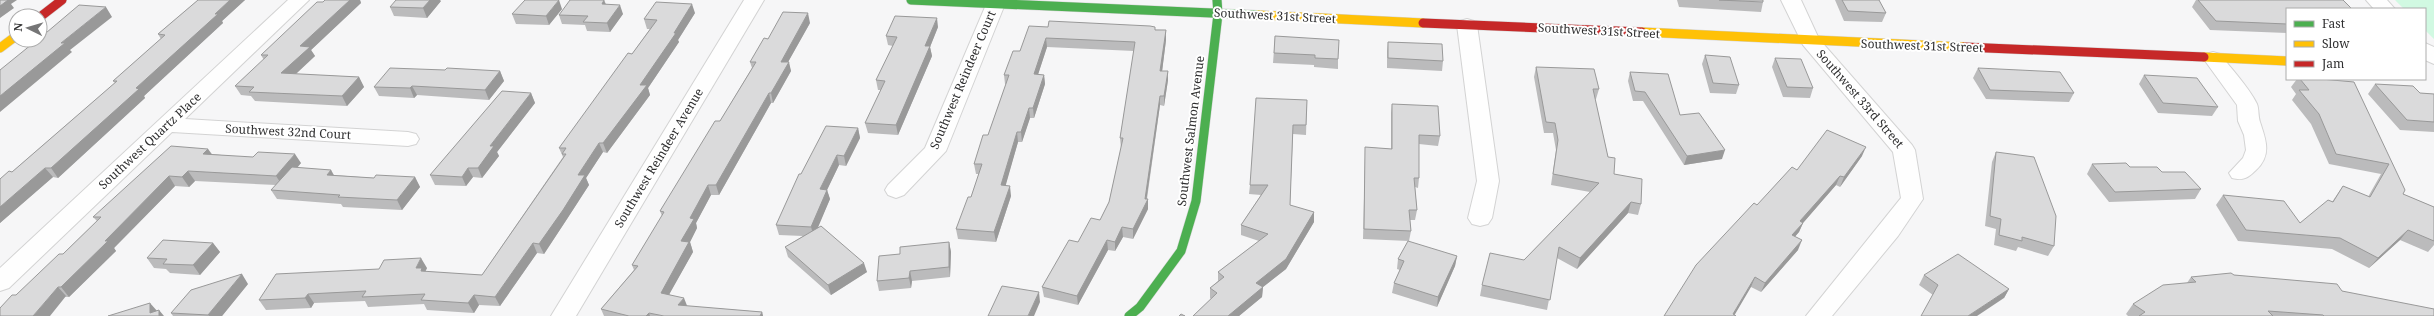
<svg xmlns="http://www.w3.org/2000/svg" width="2434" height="316" font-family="'Noto Serif',serif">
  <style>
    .green { fill: #d1f9e2 }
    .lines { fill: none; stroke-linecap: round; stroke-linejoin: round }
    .street-casing { stroke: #d3d3d3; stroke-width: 2 }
    .fast-casing { stroke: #d3d3d3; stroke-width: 10 }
    .slow-casing { stroke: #d3d3d3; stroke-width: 10 }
    .jam-casing { stroke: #d3d3d3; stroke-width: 10 }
    .street { fill: #fefefe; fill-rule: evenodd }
    .fast { stroke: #4caf50; stroke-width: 9 }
    .slow { stroke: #ffc107; stroke-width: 9 }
    .jam { stroke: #c62828; stroke-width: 9 }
    .wall { fill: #bbbbbc }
    .shaded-wall { fill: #999 }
    .building { fill: #dadadb; stroke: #999 }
    .labels { text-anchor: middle; stroke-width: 4; stroke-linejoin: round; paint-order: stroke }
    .street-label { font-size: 12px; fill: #2f2f30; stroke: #fff }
  </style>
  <rect width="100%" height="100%" fill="#f6f6f7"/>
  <path class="green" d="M 2395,0 L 2434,0 L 2434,39 L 2425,30 L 2425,9 L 2404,9 Z"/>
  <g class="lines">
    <g class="street-casing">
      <path id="street" d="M 288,0 L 309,0 L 185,119 L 408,132 L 416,134 L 419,139 L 416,144 L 408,146 L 172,132 L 9,288 L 0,291 L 0,268 Z
        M 744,0 L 764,0 L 576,316 L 551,316 Z
        M 988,0 L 1002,0 L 1005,4 L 946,151 L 904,195 L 896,198 L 888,195 L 885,190 L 888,185 L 925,148 Z
        M 1781,0 L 1801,0 L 1819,39 L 1912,145 L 1915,150 L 1923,199 L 1898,236 L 1832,316 L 1806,316 L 1901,198 L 1893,152 L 1803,45 Z
        M 2366,0 L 2387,0 L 2395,9 L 2374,9 Z
        M 1467,19 L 1474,21 L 1477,25 L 1499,181 L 1492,218 L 1488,224 L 1480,226 L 1472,224 L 1468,218 L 1477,181 L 1457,25 L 1460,21 Z
        M 2425,43 L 2434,47 L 2434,64 L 2425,60 Z
        M 2213,52 L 2220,54 C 2232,70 2248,86 2257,104 C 2259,109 2258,116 2260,122 C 2266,140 2272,155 2256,170 C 2248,178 2243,181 2232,178 L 2229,173 L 2243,158 L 2246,150 L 2244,135 L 2238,121 L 2237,105 L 2203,58 L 2206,54 Z"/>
    </g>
    <g class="fast-casing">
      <path id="fast" d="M 911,0 L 1258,15
        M 1129,316 L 1140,307 L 1181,251 L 1196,201 L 1218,14 L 1217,0"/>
    </g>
    <g class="slow-casing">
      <path id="slow" d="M 1258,15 L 1423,23
        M 1642,32 L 1964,47
        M 0,48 L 16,36
        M 2204,57 L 2287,61"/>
    </g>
    <g class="jam-casing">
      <path id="jam" d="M 40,17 L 62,0
        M 1423,23 L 1642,32
        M 1964,47 L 2204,57"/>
    </g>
    <use href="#street" class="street"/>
    <use href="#fast" class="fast"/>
    <use href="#slow" class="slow"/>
    <use href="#jam" class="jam"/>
  </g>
  <path class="wall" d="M 198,0 L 245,0 L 222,21 L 223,23 L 144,96 L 145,98 L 58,178 L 53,177 L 0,223 L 0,179 L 12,172 L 115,83 L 113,81 L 161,39 L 158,34 Z
    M 325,0 L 360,0 L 361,3 L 311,50 L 315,56 L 296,74 L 359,77 L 364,87 L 347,106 L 255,101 L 251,96 L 241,95 L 235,86 L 264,60 L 261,55 Z
    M 604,0 L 606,4 L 623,14 L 610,32 L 587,31 L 585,25 L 562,24 L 559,15 Z
    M 1677,0 L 1763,0 L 1763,2 L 1761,12 L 1679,7 Z
    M 1835,0 L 1879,0 L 1886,13 L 1882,22 L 1844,21 Z
    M 2196,0 L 2343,0 L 2287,9 L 2287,33 L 2210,30 L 2192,7 Z
    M 441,1 L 427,18 L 394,16 L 390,7 Z
    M 562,9 L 549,25 L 516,24 L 512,14 Z
    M 695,13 L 678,40 L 679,42 L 648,88 L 650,95 L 607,153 L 603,152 L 586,178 L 589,185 L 567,219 L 544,254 L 537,253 L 500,306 L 479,305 L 474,313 L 427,310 L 424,304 L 368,307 L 365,301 L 314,303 L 311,308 L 266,310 L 259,300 L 427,268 L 425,272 L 482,275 L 563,157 L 559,148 L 632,54 L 650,29 L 647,29 L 644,19 Z
    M 810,23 L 788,62 L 791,71 L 773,103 L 771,103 L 719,195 L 711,195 L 696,223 L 697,228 L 690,242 L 693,252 L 669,294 L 687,306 L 762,312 L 763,316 L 604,316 L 601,309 L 634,270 L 632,265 L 662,216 L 660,211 L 720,121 L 752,68 L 750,62 L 768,39 Z
    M 938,27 L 930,47 L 932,56 L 898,135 L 868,133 L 865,123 L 881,90 L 878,90 L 876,80 L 893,46 L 888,45 L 886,36 Z
    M 1048,27 L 1166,30 L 1166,40 L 1162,71 L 1168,71 L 1168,80 L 1164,106 L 1160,105 L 1147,199 L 1148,209 L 1133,239 L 1123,237 L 1115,251 L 1108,250 L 1078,305 L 1044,297 L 1042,287 L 1078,242 L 1100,220 L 1109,202 L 1121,148 L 1120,138 L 1134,51 L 1047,47 L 1038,74 L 1044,75 L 1045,84 L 1034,118 L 1030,118 L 1022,142 L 1018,142 L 1005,186 L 1011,196 L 996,242 L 958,239 L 956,229 L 971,197 L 979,174 L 976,174 L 974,164 L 988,135 L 1006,84 L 1005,84 L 1004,75 L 1020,51 Z
    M 1275,36 L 1338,59 L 1338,69 L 1314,67 L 1314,65 L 1273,63 Z
    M 1388,42 L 1443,61 L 1442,71 L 1387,68 L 1387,51 Z
    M 1705,55 L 1739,85 L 1736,94 L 1710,93 L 1702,64 Z
    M 1775,58 L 1813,88 L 1810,98 L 1783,97 L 1772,67 Z
    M 1536,67 L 1599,89 L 1596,99 L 1595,99 L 1608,157 L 1614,174 L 1641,204 L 1638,215 L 1628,213 L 1577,269 L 1557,258 L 1547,310 L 1480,296 L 1482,285 L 1524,260 L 1590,192 L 1551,185 L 1556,150 L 1553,133 L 1544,133 L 1534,77 Z
    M 1978,68 L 2074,93 L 2069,102 L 1986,99 L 1973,78 Z
    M 445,70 L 500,71 L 504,81 L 489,100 L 417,95 L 414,98 L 379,96 L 374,87 Z
    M 1630,72 L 1680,115 L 1722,159 L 1684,165 L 1643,101 L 1633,101 L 1628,81 Z
    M 2144,75 L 2218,107 L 2212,116 L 2158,113 L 2139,84 Z
    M 2297,79 L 2321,79 L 2354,82 L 2403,194 L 2434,207 L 2434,245 L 2428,252 L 2400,240 L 2369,268 L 2332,249 L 2238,241 L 2216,205 L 2223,195 L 2300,223 L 2332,202 L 2343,186 L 2368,197 L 2381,174 L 2329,164 L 2311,124 L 2292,100 L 2296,94 L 2291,87 Z
    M 2375,84 L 2420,93 L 2434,94 L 2434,132 L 2400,130 L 2368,94 Z
    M 531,93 L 535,103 L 497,152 L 499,156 L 482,178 L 473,177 L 466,186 L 435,185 L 430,175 Z
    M 1307,100 L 1306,135 L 1293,134 L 1290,205 L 1314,222 L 1286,269 L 1263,287 L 1262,297 L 1239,316 L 1193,316 L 1211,299 L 1210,298 L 1210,288 L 1218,281 L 1218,272 L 1259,241 L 1241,235 L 1241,225 L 1261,195 L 1249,194 L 1250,185 Z
    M 1392,104 L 1440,136 L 1438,146 L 1419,144 L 1419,178 L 1418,188 L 1415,187 L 1417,210 L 1415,220 L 1410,220 L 1411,231 L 1409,241 L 1363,239 L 1365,157 L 1365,147 L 1391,149 L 1391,113 Z
    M 858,128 L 860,138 L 846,166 L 839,165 L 827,190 L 830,199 L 817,228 L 867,272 L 831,295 L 788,257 L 785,247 L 803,236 L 779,235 L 776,225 L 801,174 Z
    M 208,149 L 212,154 L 301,163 L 297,168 L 331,170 L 334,175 L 374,178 L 415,177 L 420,187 L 402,210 L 343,207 L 341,204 L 277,199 L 271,190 L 276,185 L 195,181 L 189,187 L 175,186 L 114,248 L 116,251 L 69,297 L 16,295 L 63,254 L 97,221 L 93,217 Z
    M 1996,152 L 2054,246 L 2048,256 L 2018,247 L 2016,251 L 1994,245 L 1996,229 L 1985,226 L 1992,162 Z
    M 1862,156 L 1840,187 L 1836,185 L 1803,223 L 1799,232 L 1795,236 L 1798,250 L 1761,292 L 1751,287 L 1664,316 L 1757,205 L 1797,170 Z
    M 2092,164 L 2130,167 L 2201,189 L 2195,199 L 2109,202 L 2087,174 Z
    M 949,242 L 951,252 L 950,277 L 912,281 L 911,288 L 879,291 L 877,281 L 900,254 Z
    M 213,243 L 220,252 L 200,275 L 170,273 L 166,269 L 154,268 L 147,258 Z
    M 1457,256 L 1455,266 L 1437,307 L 1392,293 L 1394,283 L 1400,270 L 1397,269 L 1398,259 Z
    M 1924,275 L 2009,289 L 2004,298 L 1933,295 L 1919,285 Z
    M 2234,275 L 2342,291 L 2434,316 L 2128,316 L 2126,314 L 2133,304 L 2187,283 L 2191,277 Z
    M 248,284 L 222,316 L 173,316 L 171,313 Z"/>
  <path class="shaded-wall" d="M 1,0 L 17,0 L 11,4 L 14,8 L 0,18 L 0,6 Z
    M 230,0 L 245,0 L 222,21 L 223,23 L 144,96 L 145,98 L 58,178 L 51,168 Z
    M 350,0 L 360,0 L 361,3 L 311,50 L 315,56 L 287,82 L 281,73 L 300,46 Z
    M 430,0 L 440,0 L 441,1 L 427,18 L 423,8 Z
    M 559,0 L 562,9 L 549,25 L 546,16 Z
    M 604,0 L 607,9 L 602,4 Z
    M 692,4 L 695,13 L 678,40 L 679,42 L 648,88 L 650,95 L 607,153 L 603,143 Z
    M 620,5 L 623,14 L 610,32 L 607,23 Z
    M 106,7 L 112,17 L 70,50 L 72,52 L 0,112 L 0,96 L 61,43 Z
    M 808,13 L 810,23 L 783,71 L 781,62 Z
    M 937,18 L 938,27 L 930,47 L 932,56 L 898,135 L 896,125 L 925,46 Z
    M 1166,30 L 1166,40 L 1161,80 L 1160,71 Z
    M 1046,38 L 1047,47 L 1035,84 L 1034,74 Z
    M 789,62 L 791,71 L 773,103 L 771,93 Z
    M 500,71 L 504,81 L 489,100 L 485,90 Z
    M 1168,71 L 1168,80 L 1164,106 L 1164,96 Z
    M 1044,75 L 1045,84 L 1034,118 L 1033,108 Z
    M 359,77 L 364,87 L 347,106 L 342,96 Z
    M 412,86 L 417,95 L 414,98 L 410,88 Z
    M 531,93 L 535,103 L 497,152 L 499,156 L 482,178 L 478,168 L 490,146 Z
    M 769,93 L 771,103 L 719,195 L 716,185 Z
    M 1160,96 L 1160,105 L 1146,202 L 1148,199 L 1148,209 L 1133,239 L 1133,229 L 1145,199 Z
    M 1029,108 L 1030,118 L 1022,142 L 1021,132 Z
    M 858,128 L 860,138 L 846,166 L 844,156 Z
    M 1017,132 L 1018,142 L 1003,195 L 1001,185 Z
    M 599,143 L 603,152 L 586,178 L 589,185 L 567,219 L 544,254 L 539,244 L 578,175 Z
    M 1866,147 L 1862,156 L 1840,187 L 1844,177 Z
    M 208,149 L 214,158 L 203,154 Z
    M 1725,150 L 1722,159 L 1684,165 L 1687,156 Z
    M 295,154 L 301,163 L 282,185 L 276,176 Z
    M 837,155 L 839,165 L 827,190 L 830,199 L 814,237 L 811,227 L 820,189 Z
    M 45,168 L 53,177 L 0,223 L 0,207 Z
    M 468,168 L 473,177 L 466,186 L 462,177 Z
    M 331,170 L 336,180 L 327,175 Z
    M 188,171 L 195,181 L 189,187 L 182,177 Z
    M 169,176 L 175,186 L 114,248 L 116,251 L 69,297 L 61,287 L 105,241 Z
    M 1840,176 L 1836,185 L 1803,223 L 1799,232 L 1788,245 L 1792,235 L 1800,221 Z
    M 415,177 L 420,187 L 402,210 L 397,200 Z
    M 708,185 L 711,195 L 696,223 L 697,228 L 690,242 L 693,252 L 665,302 L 661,293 L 690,218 Z
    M 1010,186 L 1011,196 L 996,242 L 994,232 Z
    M 1631,202 L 1628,213 L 1577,269 L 1580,258 Z
    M 1314,212 L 1314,222 L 1286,269 L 1263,287 L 1262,297 L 1239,316 L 1228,316 L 1256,283 Z
    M 1122,227 L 1123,237 L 1115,251 L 1115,242 Z
    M 2408,230 L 2400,240 L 2369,268 L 2378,258 Z
    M 1107,240 L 1108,250 L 1078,305 L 1077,296 Z
    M 1802,240 L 1798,250 L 1761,292 L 1765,283 Z
    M 949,242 L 951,252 L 950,277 L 949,267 Z
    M 213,243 L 220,252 L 200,275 L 193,265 Z
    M 533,243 L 537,253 L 500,306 L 495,297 Z
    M 1457,256 L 1455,266 L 1437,307 L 1438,297 Z
    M 421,258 L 427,268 L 425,272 L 428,278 L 416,268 Z
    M 864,263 L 867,272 L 831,295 L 828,285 Z
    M 910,271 L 912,281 L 911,288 L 909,278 Z
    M 242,274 L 248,284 L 222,316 L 209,316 L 208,315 Z
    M 1755,277 L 1751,287 L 1734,316 L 1733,314 Z
    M 58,287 L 66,296 L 50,316 L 33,316 Z
    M 2009,289 L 2004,298 L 1977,316 L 1968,316 Z
    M 1039,292 L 1040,302 L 1034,316 L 1028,316 Z
    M 308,294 L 314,303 L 311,308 L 305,298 Z
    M 474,295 L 479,305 L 474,313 L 468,303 Z
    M 684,298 L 688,308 L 678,305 Z
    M 150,303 L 158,312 L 150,313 Z
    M 159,310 L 164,316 L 159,316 Z
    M 762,312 L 763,316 L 760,316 Z
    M 649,313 L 650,316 L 646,316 Z"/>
  <path class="building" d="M 0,0 L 8,0 L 0,6 Z
    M 198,0 L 230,0 L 215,14 L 218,14 L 136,88 L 139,89 L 51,168 L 45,168 L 0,207 L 0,179 L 9,171 L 12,172 L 117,81 L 113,81 L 165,35 L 158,34 Z
    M 325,0 L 350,0 L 300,46 L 310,47 L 281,73 L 359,77 L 342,96 L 249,92 L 254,87 L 235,86 L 268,55 L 261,55 L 317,2 L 323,2 Z
    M 396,0 L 430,0 L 423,8 L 390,7 Z
    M 525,0 L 559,0 L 546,16 L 512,14 Z
    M 570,0 L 604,0 L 602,4 L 620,5 L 607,23 L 583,22 L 588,16 L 559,15 Z
    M 1719,0 L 1763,0 L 1763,2 Z
    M 1842,0 L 1879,0 L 1886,13 L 1848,11 Z
    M 2198,0 L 2343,0 L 2352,9 L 2287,9 L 2287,24 L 2216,21 Z
    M 656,2 L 692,4 L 674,33 L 676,33 L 640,85 L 647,85 L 603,143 L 599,143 L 578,175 L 585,175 L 563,210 L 539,244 L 533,243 L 495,297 L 474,295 L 468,303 L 421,300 L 425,294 L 362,297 L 366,291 L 308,294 L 305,298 L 259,300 L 276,274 L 379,269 L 384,260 L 421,258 L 416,268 L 422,268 L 421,271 L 482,275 L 566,154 L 562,154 L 566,148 L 559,148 L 628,53 L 632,54 L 657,20 L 644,19 Z
    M 79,5 L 106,7 L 61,43 L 65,43 L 0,96 L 0,70 L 37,40 L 40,40 L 40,38 Z
    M 783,12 L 808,13 L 781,62 L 789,62 L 771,93 L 769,93 L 716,185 L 708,185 L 690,218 L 694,219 L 681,241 L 689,242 L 661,293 L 684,298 L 678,305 L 762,312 L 760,316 L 664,316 L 649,313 L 646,316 L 629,316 L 601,309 L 638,266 L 632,265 L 664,212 L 660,211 L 715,121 L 720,121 L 756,62 L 750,62 L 764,38 L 768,39 Z
    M 895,16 L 937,18 L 925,46 L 930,46 L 896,125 L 865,123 L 885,81 L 876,80 L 897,37 L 886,36 Z
    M 1049,21 L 1150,26 L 1155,27 L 1155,30 L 1166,30 L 1160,71 L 1168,71 L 1164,96 L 1160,96 L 1145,199 L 1148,199 L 1133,229 L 1122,227 L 1115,242 L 1107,240 L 1077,296 L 1042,287 L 1069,240 L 1078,242 L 1091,218 L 1100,220 L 1109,202 L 1123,138 L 1120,138 L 1135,42 L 1046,38 L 1034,74 L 1044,75 L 1033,108 L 1029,108 L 1021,132 L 1017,132 L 1001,185 L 1010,186 L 994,232 L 956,229 L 968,197 L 971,197 L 982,164 L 974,164 L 983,135 L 988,135 L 1009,75 L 1004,75 L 1013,51 L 1020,51 L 1029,26 L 1048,27 Z
    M 1275,36 L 1339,40 L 1338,59 L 1315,58 L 1315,55 L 1274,53 Z
    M 1388,42 L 1442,44 L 1443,61 L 1388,58 Z
    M 1705,55 L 1730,57 L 1739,85 L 1713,83 Z
    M 1775,58 L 1801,59 L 1813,88 L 1787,87 Z
    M 1536,67 L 1594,69 L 1599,89 L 1593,89 L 1608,157 L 1615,158 L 1614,174 L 1642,179 L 1641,204 L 1631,202 L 1580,258 L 1559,247 L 1550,300 L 1482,285 L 1490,253 L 1524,260 L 1599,183 L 1553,174 L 1558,140 L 1555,123 L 1546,122 Z
    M 390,68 L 445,70 L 447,68 L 500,71 L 485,90 L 412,86 L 410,88 L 374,87 Z
    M 1978,68 L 2060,72 L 2074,93 L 1990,90 Z
    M 1630,72 L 1668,74 L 1680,115 L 1699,113 L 1725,150 L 1687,156 L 1645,92 L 1635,91 Z
    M 2144,75 L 2197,78 L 2218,107 L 2163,103 Z
    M 2300,79 L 2321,79 L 2354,82 L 2405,190 L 2403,194 L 2434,207 L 2434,241 L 2408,230 L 2378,258 L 2340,238 L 2246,230 L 2223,195 L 2284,201 L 2300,223 L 2328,200 L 2333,202 L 2343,186 L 2370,197 L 2389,164 L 2336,154 L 2319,114 L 2299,90 L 2309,90 Z
    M 2375,84 L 2413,86 L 2420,93 L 2434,94 L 2434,122 L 2407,120 Z
    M 502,91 L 531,93 L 490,146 L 494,146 L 478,168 L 468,168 L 462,177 L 430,175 Z
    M 1256,98 L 1307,100 L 1306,125 L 1293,125 L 1290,205 L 1314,212 L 1286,259 L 1256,283 L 1263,287 L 1228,316 L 1193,316 L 1217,293 L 1210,288 L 1224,277 L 1218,272 L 1268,234 L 1241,225 L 1268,185 L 1250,185 Z
    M 1392,104 L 1438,106 L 1440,136 L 1419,135 L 1419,178 L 1414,178 L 1417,210 L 1409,210 L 1411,231 L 1364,229 L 1365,147 L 1392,149 Z
    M 826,126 L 858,128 L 844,156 L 837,155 L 820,189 L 827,190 L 811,227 L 776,225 L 799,174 L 801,174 Z
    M 1827,130 L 1866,147 L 1844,177 L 1840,176 L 1800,221 L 1803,223 L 1792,235 L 1802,240 L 1765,283 L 1755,277 L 1733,314 L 1736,316 L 1664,316 L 1696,265 L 1754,203 L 1757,205 L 1792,167 L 1797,170 Z
    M 171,146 L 208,149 L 203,154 L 253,157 L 258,152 L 295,154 L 276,176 L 188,171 L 182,177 L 169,176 L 105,241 L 108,241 L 61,287 L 58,287 L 33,316 L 0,316 L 0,308 L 12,295 L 16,295 L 59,254 L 63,254 L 101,217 L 93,217 Z
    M 1996,152 L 2034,157 L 2056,216 L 2054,246 L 2022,237 L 2022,241 L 1999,235 L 2001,219 L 1990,216 Z
    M 2126,163 L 2130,167 L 2157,167 L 2162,172 L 2185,172 L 2201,189 L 2115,192 L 2092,164 Z
    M 292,167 L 331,170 L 327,175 L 374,178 L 376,175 L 415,177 L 397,200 L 338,197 L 340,195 L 271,190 Z
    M 821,226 L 864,263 L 828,285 L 785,247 Z
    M 163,240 L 213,243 L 193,265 L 163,264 L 167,259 L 147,258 Z
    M 1408,241 L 1457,256 L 1438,297 L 1394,283 L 1404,261 L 1398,259 Z
    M 949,242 L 949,267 L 910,271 L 909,278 L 877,281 L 879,256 L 900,254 L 900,247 Z
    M 1958,254 L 2009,289 L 1968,316 L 1921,316 L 1938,285 L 1924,275 Z
    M 2231,273 L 2234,275 L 2337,284 L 2342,291 L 2434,309 L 2434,316 L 2324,316 L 2323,315 L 2268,311 L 2273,316 L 2139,316 L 2145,312 L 2133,304 L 2163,285 L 2196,282 L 2191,277 Z
    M 242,274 L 208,315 L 171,313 L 191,290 Z
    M 1002,286 L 1039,292 L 1028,316 L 988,316 Z
    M 150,303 L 150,313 L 159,310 L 159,316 L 108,316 Z
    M 1181,314 L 1185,316 L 1179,316 Z"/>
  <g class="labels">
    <g class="street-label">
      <text transform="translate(1275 16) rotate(3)" y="4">Southwest 31st Street</text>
      <text transform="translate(1599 31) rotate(3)" y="4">Southwest 31st Street</text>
      <text transform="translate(1922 46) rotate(2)" y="4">Southwest 31st Street</text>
      <text transform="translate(963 80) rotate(-67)" y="4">Southwest Reindeer Court</text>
      <text transform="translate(1860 99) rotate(49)" y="4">Southwest 33rd Street</text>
      <text transform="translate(1191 131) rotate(-83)" y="4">Southwest Salmon Avenue</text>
      <text transform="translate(288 132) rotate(3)" y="4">Southwest 32nd Court</text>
      <text transform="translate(150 141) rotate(-43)" y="4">Southwest Quartz Place</text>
      <text transform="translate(659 158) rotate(-59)" y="4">Southwest Reindeer Avenue</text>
    </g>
  </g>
  <rect x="2286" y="8" width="140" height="72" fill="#ffffff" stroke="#acacac"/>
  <rect x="2294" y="21" width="20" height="6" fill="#4caf50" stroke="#acacac"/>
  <text x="2322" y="28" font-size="12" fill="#2f2f30">Fast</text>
  <rect x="2294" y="41" width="20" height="6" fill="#ffc107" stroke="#acacac"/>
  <text x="2322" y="48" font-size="12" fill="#2f2f30">Slow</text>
  <rect x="2294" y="61" width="20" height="6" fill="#c62828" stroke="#acacac"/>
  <text x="2322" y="68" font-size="12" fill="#2f2f30">Jam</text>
  <g transform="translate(28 28) rotate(275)"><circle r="19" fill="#ffffff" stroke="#acacac"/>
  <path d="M0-3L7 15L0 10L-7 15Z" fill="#757576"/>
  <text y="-6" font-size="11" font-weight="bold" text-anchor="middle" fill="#2f2f30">N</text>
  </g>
</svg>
